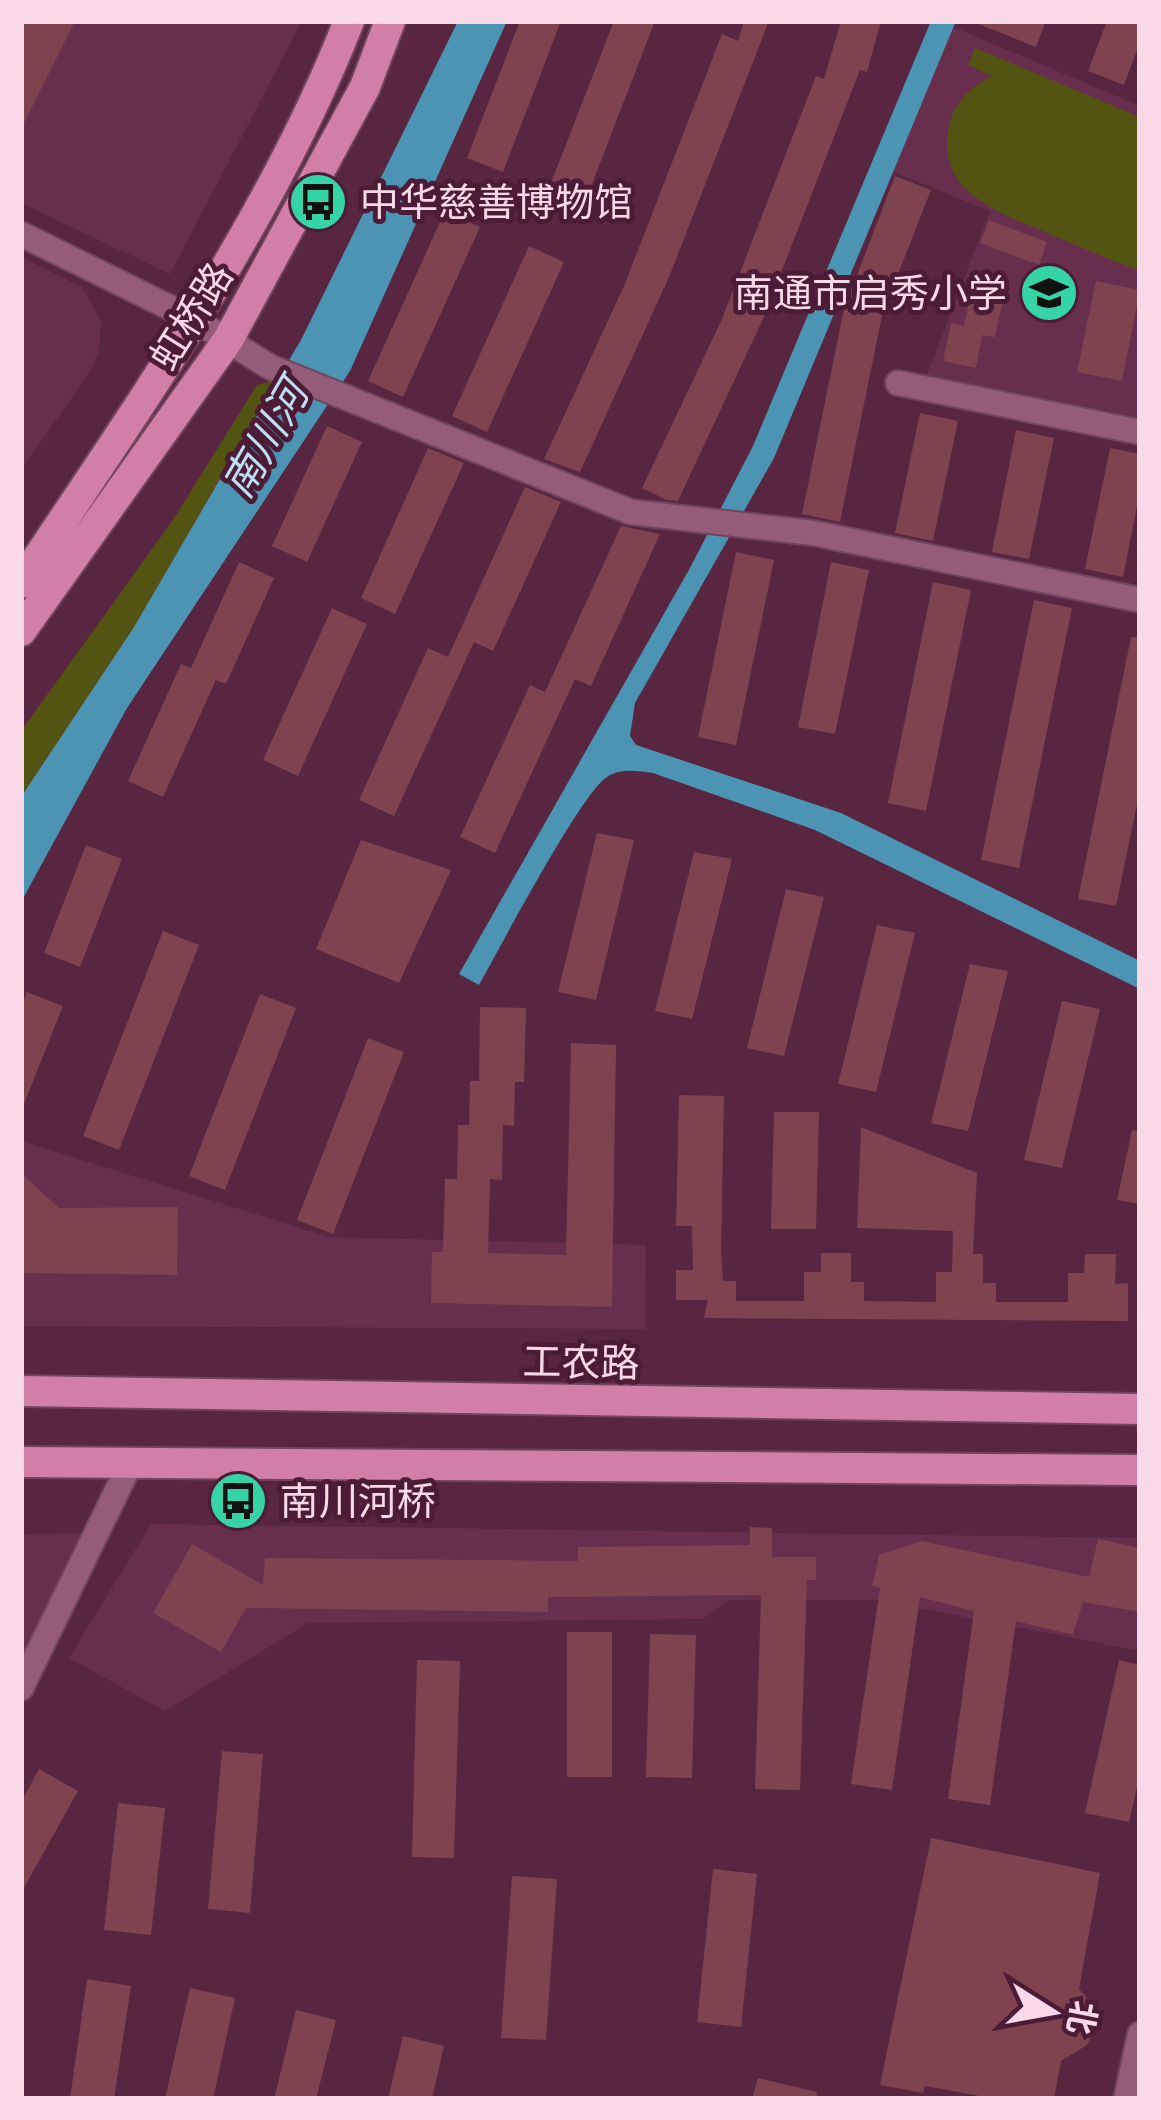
<svg xmlns="http://www.w3.org/2000/svg" width="1161" height="2120" font-family="Quicksand,'Noto Sans SC',sans-serif">
  <style>
    .built { fill: #672f4d }
    .green { fill: #545412 }
    .water { fill: #4b94b4 }
    .building { fill: #7e434e }
    .lines { fill: none; stroke-linecap: round; stroke-linejoin: round }
    .minor-casing { stroke: #70445d; stroke-width: 28 }
    .major-casing { stroke: #70445d; stroke-width: 34 }
    .minor { stroke: #945c78; stroke-width: 24 }
    .major { stroke: #d17ea8; stroke-width: 30 }
    .labels { text-anchor: middle; stroke-width: 10; stroke-linejoin: round; paint-order: stroke }
    .poi-label { font-size: 39px; fill: #f9d8e7; stroke: #4c1b36; text-anchor: start }
    .street-label { font-size: 39px; fill: #f9d8e7; stroke: #4c1b36 }
    .water-label { font-size: 42px; font-style: italic; fill: #bbe1f3; stroke: #4c1b36 }
  </style>
  <rect width="100%" height="100%" fill="#582640"/>
  <path class="built" d="M 21,21 L 302,21 L 170,274 L 21,203 Z
    M 953,27 L 1140,106 L 1140,417 L 927,375 L 990,211 L 891,171 Z
    M 21,257 L 82,287 L 101,321 L 99,351 L 89,373 L 21,470 Z
    M 21,1141 L 329,1237 L 646,1245 L 645,1329 L 21,1326 Z
    M 151,1524 L 1140,1538 L 1140,1651 L 878,1600 L 729,1600 L 703,1619 L 308,1623 L 165,1711 L 69,1658 Z
    M 87,1533 L 21,1670 L 21,1534 Z"/>
  <path class="green" d="M 975,48 L 1140,117 L 1140,270 C 1110,261 1081,247 1052,235 C 1001,213 932,193 950,123 C 955,101 973,85 993,76 L 968,65 Z
    M 277,380 L 134,627 L 21,797 L 21,731 L 173,520 L 257,385 Z"/>
  <path class="water" d="M 458,21 L 507,21 L 350,371 L 127,708 L 21,902 L 21,797 L 134,627 L 302,338 Z
    M 931,21 L 956,21 L 774,458 L 635,703 L 630,736 L 636,745 L 841,813 L 1140,961 L 1140,989 L 815,830 L 653,773 C 637,771 621,768 607,777 C 581,793 500,948 479,985 L 459,974 L 690,568 L 753,446 Z"/>
  <path class="building" d="M 21,21 L 75,21 L 21,129 Z
    M 520,21 L 561,21 L 503,172 L 467,158 Z
    M 614,21 L 655,21 L 585,202 L 549,188 Z
    M 744,21 L 769,21 L 669,277 L 580,472 L 544,459 L 624,286 L 722,34 L 738,41 Z
    M 841,21 L 881,21 L 867,72 L 860,70 L 763,319 L 678,501 L 667,500 L 642,488 L 722,319 L 816,76 L 824,79 Z
    M 971,21 L 1046,21 L 1036,47 Z
    M 1107,21 L 1140,21 L 1140,42 L 1124,85 L 1088,71 Z
    M 895,176 L 931,190 L 891,292 L 887,291 L 840,522 L 802,514 L 844,309 Z
    M 445,211 L 480,227 L 403,397 L 368,381 Z
    M 989,220 L 1047,242 L 1039,265 L 980,243 Z
    M 529,246 L 564,262 L 487,432 L 452,416 Z
    M 1096,281 L 1140,290 L 1122,381 L 1077,372 Z
    M 971,292 L 1003,299 L 995,337 L 982,335 L 976,368 L 943,361 L 951,323 L 964,326 Z
    M 920,413 L 958,421 L 933,541 L 895,533 Z
    M 327,426 L 362,442 L 307,562 L 272,546 Z
    M 1016,430 L 1054,438 L 1029,559 L 992,552 Z
    M 428,448 L 464,463 L 395,614 L 361,598 Z
    M 1110,448 L 1140,454 L 1140,491 L 1123,577 L 1085,569 Z
    M 525,487 L 561,502 L 493,651 L 474,642 L 394,816 L 359,800 L 428,648 L 448,657 Z
    M 621,526 L 660,534 L 591,686 L 575,679 L 495,853 L 460,837 L 530,685 L 545,692 Z
    M 736,552 L 774,560 L 736,745 L 698,737 Z
    M 239,562 L 274,578 L 226,684 L 216,680 L 163,797 L 128,781 L 181,664 L 191,668 Z
    M 831,562 L 869,570 L 835,734 L 798,727 Z
    M 933,582 L 971,590 L 926,811 L 888,803 Z
    M 1034,600 L 1072,608 L 1019,868 L 981,860 Z
    M 332,608 L 367,624 L 298,776 L 263,760 Z
    M 1131,637 L 1140,637 L 1140,790 L 1116,906 L 1078,899 Z
    M 597,833 L 634,840 L 596,1000 L 558,992 Z
    M 361,840 L 451,870 L 399,983 L 316,949 Z
    M 86,845 L 122,859 L 80,967 L 44,953 Z
    M 694,852 L 732,859 L 692,1019 L 655,1011 Z
    M 786,889 L 824,897 L 784,1056 L 747,1048 Z
    M 877,925 L 915,933 L 876,1092 L 838,1084 Z
    M 163,931 L 199,945 L 119,1150 L 83,1136 Z
    M 970,964 L 1008,971 L 968,1131 L 931,1123 Z
    M 27,992 L 63,1006 L 22,1109 L 21,1007 Z
    M 260,994 L 296,1008 L 225,1190 L 189,1176 Z
    M 1062,1001 L 1100,1009 L 1062,1168 L 1024,1160 Z
    M 480,1007 L 526,1008 L 524,1082 L 515,1082 L 514,1126 L 503,1125 L 502,1180 L 490,1179 L 488,1253 L 566,1255 L 571,1043 L 616,1045 L 612,1307 L 431,1303 L 432,1252 L 443,1252 L 445,1179 L 457,1179 L 458,1125 L 469,1125 L 470,1081 L 479,1081 Z
    M 368,1038 L 404,1052 L 333,1234 L 297,1220 Z
    M 679,1095 L 724,1096 L 721,1252 L 723,1281 L 736,1281 L 736,1301 L 804,1301 L 804,1272 L 821,1272 L 821,1253 L 851,1253 L 851,1282 L 864,1282 L 864,1301 L 936,1302 L 936,1272 L 952,1272 L 953,1231 L 857,1228 L 861,1127 L 977,1173 L 973,1254 L 983,1254 L 983,1283 L 996,1283 L 996,1302 L 1068,1302 L 1068,1273 L 1084,1273 L 1085,1254 L 1116,1254 L 1115,1284 L 1128,1283 L 1128,1321 L 704,1318 L 708,1300 L 676,1300 L 676,1270 L 693,1270 L 692,1226 L 676,1226 Z
    M 774,1112 L 819,1112 L 816,1229 L 771,1229 Z
    M 1132,1130 L 1140,1131 L 1140,1204 L 1117,1200 Z
    M 21,1173 L 59,1208 L 178,1207 L 177,1275 L 21,1273 Z
    M 750,1527 L 772,1528 L 772,1557 L 816,1557 L 816,1580 L 807,1580 L 800,1790 L 755,1789 L 761,1595 L 548,1597 L 548,1612 L 246,1608 L 221,1652 L 153,1613 L 192,1544 L 263,1585 L 265,1558 L 578,1561 L 578,1547 L 750,1545 Z
    M 1098,1539 L 1140,1548 L 1140,1612 L 1083,1602 L 1073,1635 L 1016,1621 L 990,1805 L 948,1799 L 974,1611 L 920,1597 L 892,1790 L 851,1784 L 880,1588 L 872,1586 L 879,1555 L 922,1541 L 1089,1577 Z
    M 567,1632 L 612,1632 L 612,1777 L 567,1777 Z
    M 650,1634 L 696,1635 L 692,1778 L 646,1777 Z
    M 417,1660 L 460,1661 L 454,1858 L 412,1857 Z
    M 1119,1660 L 1140,1665 L 1140,1774 L 1129,1822 L 1085,1813 Z
    M 222,1751 L 263,1754 L 250,1913 L 208,1909 Z
    M 39,1769 L 78,1791 L 21,1893 L 21,1802 Z
    M 118,1803 L 165,1808 L 151,1935 L 104,1930 Z
    M 931,1838 L 1100,1873 L 1079,1989 L 1092,2004 L 1096,2025 L 1087,2045 L 1061,2061 L 1054,2099 L 996,2099 L 925,2086 L 923,2093 L 880,2085 Z
    M 713,1869 L 757,1874 L 741,2027 L 697,2022 Z
    M 512,1876 L 557,1879 L 546,2040 L 501,2038 Z
    M 87,1979 L 131,1986 L 114,2099 L 70,2099 Z
    M 190,1988 L 235,1998 L 213,2099 L 165,2099 Z
    M 296,2010 L 336,2020 L 316,2099 L 274,2099 Z
    M 403,2036 L 444,2046 L 432,2099 L 388,2099 Z
    M 758,2078 L 817,2092 L 816,2099 L 752,2099 Z"/>
  <g class="lines">
    <g class="minor-casing">
      <path id="minor" d="M 21,234 L 195,320 L 270,367 L 631,512 L 813,533 L 1140,600
        M 898,383 L 1140,432
        M 21,1688 L 131,1462
        M 1126,2099 L 1140,2034"/>
    </g>
    <g class="major-casing">
      <path id="major" d="M 21,583 C 138,407 272,219 349,21
        M 21,631 L 228,340 L 365,87 L 390,21
        M 21,1391 L 1140,1409
        M 21,1462 L 1140,1470"/>
    </g>
    <use href="#minor" class="minor"/>
    <use href="#major" class="major"/>
  </g>
  <defs>
    <g id="bus-disc" transform="scale(3)"><circle r="9.5" fill="#35d4a7" stroke="#4c1b36"/><path d="M-5-6H5V4H4V6H2V4H-2V6H-4V4H-5ZM-3.5-4V0h7V-4ZM-3.5 1.2v1.5H-2V1.2ZM2 1.2v1.5H3.5V1.2Z" fill="#111"/></g>
    <g id="school-disc" transform="scale(3)"><circle r="9.5" fill="#35d4a7" stroke="#4c1b36"/><path d="M0-5L7-2L0 1L-7-2ZM-4 1L0 2.5L4 1V4Q0 6-4 4Z" fill="#111"/></g>
  </defs>
  <g fill-rule="evenodd">
    <use href="#bus-disc" x="318" y="202"/>
    <use href="#school-disc" x="1049" y="293"/>
    <use href="#bus-disc" x="238" y="1501"/>
  </g>
  <g class="labels">
    <g class="poi-label">
      <text x="360" y="216">中华慈善博物馆</text>
      <text x="1007" y="307" text-anchor="end">南通市启秀小学</text>
      <text x="280" y="1515">南川河桥</text>
    </g>
    <g class="street-label">
      <text transform="translate(191 316) rotate(-58)" y="14">虹桥路</text>
      <text transform="translate(581 1362) rotate(1)" y="14">工农路</text>
    </g>
    <g class="water-label">
      <text transform="translate(265 439) rotate(-60)" y="15">南川河</text>
    </g>
  </g>
  <rect width="1161" height="2120" fill="none" stroke="#f9d8e7" stroke-width="48"/>
  <g transform="translate(1053 2012) rotate(101)" stroke="#4c1b36" stroke-width="9" paint-order="stroke">
  <path d="M0-9L21 45L0 30L-21 45Z" fill="#f9d8e7"/>
  <text y="-18" font-size="33" font-weight="bold" text-anchor="middle" fill="#f9d8e7">北</text>
  </g>
</svg>
